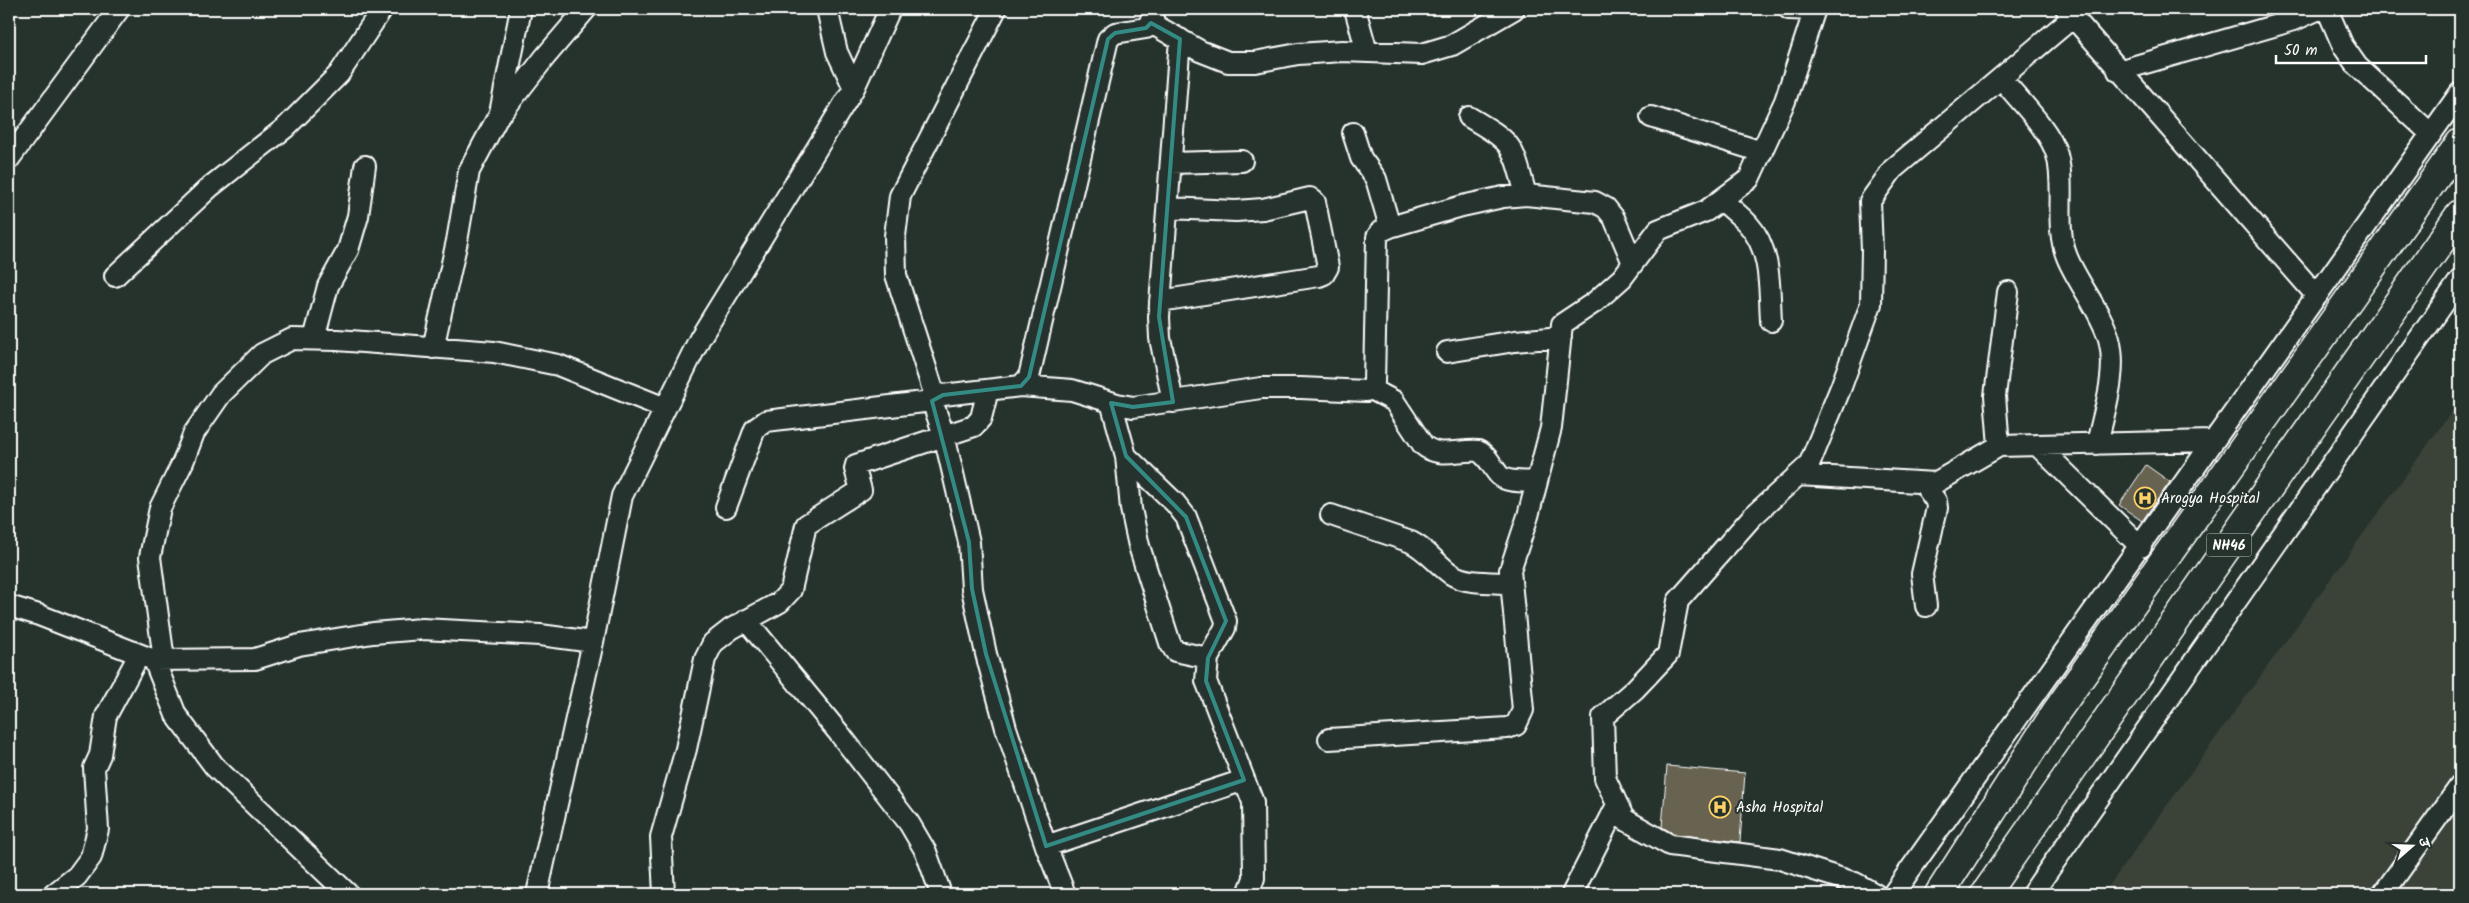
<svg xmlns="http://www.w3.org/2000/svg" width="2469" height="903" font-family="Kalam,'Playpen Sans Deva',sans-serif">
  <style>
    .built { fill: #3a4238 }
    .building { fill: #686451; stroke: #fff }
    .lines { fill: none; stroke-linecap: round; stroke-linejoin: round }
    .minor-casing { stroke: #fff; stroke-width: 24 }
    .highway-casing { stroke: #fff; stroke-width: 31 }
    .minor { stroke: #26332d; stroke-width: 20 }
    .highway { stroke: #26332d; stroke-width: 28 }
    .rail-casing { stroke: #fff; stroke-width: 5.5 }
    .rail { stroke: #26332d; stroke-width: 4; stroke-dasharray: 11; stroke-linecap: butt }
    .marked { fill: none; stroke: #338b84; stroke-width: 4; stroke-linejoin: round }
    .labels { text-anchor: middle; stroke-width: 4; stroke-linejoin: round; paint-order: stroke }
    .shield { fill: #26332d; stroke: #bec2c0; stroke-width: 1 }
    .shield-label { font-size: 14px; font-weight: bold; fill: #fff }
    .poi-label { font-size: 15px; fill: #fff; stroke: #26332d; text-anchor: start }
  </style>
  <rect width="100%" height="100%" fill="#26332d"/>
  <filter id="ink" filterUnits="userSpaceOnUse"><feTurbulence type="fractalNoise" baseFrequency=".02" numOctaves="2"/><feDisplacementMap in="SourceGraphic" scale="10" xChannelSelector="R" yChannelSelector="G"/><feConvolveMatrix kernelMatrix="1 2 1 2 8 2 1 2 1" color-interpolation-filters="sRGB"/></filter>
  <g filter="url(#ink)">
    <path class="built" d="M 2460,400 L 2460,894 L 2103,894 Z"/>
    <path class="building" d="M 2146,465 L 2170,482 L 2142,521 L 2119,505 Z
      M 1667,766 L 1745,773 L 1740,842 L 1674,834 L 1662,827 Z"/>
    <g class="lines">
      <g class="minor-casing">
        <path id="minor" d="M 827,9 L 837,52 L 854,88
          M 1355,9 L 1367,52
          M 1789,9 L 1814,10
          M 2066,9 L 2317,296
          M 2327,9 L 2343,46 L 2357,66 L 2431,134
          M 1151,23 L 1200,51 L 1228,62 L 1255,62 L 1298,54 L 1342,51 L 1422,54 L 1452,45 L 1514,9
          M 2118,71 L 2294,20 L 2319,9
          M 2001,78 C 2018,99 2050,130 2057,155 C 2066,188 2054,225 2067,257 C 2078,284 2101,311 2109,339 C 2118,372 2104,411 2097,444
          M 503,111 L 545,57 L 586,9
          M 1469,117 C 1515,144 1512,144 1526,195
          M 1651,117 L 1762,152
          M 1353,133 L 1361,158 L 1376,179 L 1390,227
          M 9,159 L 119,9
          M 1171,163 L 1242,161
          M 1722,200 C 1730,208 1740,215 1748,224 C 1772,250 1769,289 1771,321
          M 115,276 L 210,187 L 285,128 L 339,74 L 382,9
          M 1160,301 L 1319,276 L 1324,274 L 1328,267 L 1315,202 L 1310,198 L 1263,209 L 1236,211 L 1168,208
          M 314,339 L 328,286 L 348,250 L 358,216 L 365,166
          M 433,348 L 457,241 L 469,171 L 500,113 L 521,9
          M 1447,352 L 1515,341 L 1561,337
          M 1021,386 L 1072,390 L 1117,404 L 1133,407 L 1261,388 L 1301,388 L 1366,391 L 1371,389 L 1374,383 L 1377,237 L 1381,231 L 1390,227 L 1462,206 L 1503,197 L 1526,195 L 1595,202 L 1606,208 L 1614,218 L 1633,263
          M 1371,389 L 1394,401 L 1423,445 C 1439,459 1459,449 1478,451 C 1489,456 1492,468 1500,476 C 1508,483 1527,481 1537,482
          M 935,396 L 896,275 L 895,236 L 900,196 L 996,9
          M 1111,402 L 1126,456 L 1175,503 L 1186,517 L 1226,621 L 1225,628 L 1208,658 L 1206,681 L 1253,802 L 1254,878 L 1248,894
          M 1173,402 L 1160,338 L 1159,317 L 1180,39
          M 2037,445 L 2141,547
          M 1999,446 L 1995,396 L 2008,292
          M 1126,456 L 1131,509 L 1139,546 L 1170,643 L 1175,651 L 1208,658
          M 1798,475 L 1935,483 L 1999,446 L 2213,441
          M 1923,483 L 1936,501 L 1937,508 L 1922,574 L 1926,606
          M 726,507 L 755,429 L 766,421 L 932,401
          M 1331,515 L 1411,542 C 1427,550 1437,564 1451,574 C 1466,584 1492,582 1510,583
          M 9,606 L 39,615 L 154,660 L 176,715 L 215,767 L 348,894
          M 746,620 L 839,733 L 909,823 L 926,852 L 941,894
          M 154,660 L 255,659 L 299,645 L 373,633 L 422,629 L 540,635 L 593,642
          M 164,660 L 150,557 L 160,508 L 183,462 L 194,433 L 221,394 L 262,354 L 292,339 L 337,340 L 494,352 L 558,365 L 665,408
          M 1329,739 L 1507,728 L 1516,725 L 1523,710 L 1510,570 L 1528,516 L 1551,428 L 1562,324 L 1595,302 L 1622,278 L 1658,230 L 1706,211 L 1749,179 L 1785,101 L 1815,9
          M 1046,846 L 1244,780
          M 54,894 L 77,876 L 91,857 L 98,829 L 94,768 L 100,755 L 106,716 L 139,655
          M 537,894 L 593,642 L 622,496 L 700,338 L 854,88 L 890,9
          M 664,894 L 661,837 L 686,749 L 705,659 L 713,643 L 731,629 L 780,602 L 791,590 L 806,525 L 861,490 L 855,469 L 856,465 L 974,426 L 981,418 L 988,390
          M 1065,894 L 1046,846 L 1006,728 L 986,654 L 972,589 L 969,542 L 944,435 L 932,401 L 935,396 L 943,395 L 1021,386 L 1029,377 L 1108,39 L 1115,33 L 1146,28 L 1153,18 L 1152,9
          M 1572,894 L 1617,805
          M 1875,894 L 1855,883 L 1780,859 L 1670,845 L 1624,819 L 1605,778 L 1603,717 L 1635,689 L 1668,654 L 1678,601 L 1752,517 L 1809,465 L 1841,387 L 1871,304 L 1872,250 L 1870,201 L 1893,169 L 2073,17
          M 1893,894 L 2460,93
          M 2032,894 L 2460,280
          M 2383,894 L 2460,786"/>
      </g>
      <g class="highway-casing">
        <path id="highway" d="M 1939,894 L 2056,712 L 2460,143
          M 1985,894 L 2460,214"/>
      </g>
      <use href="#minor" class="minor"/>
      <use href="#highway" class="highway"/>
      <g class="rail-casing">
        <path id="rail" d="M 9,11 L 11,9"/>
      </g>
      <use href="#rail" class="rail"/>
    </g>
  </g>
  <path class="marked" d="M 1151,23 L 1180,39 L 1159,317 L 1173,402 L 1133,407 L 1111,403 L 1126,456 L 1186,517 L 1226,621 L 1208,658 L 1206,681 L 1244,780 L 1046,846 L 986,654 L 972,589 L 969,542 L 932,401 L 943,395 L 1021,386 L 1029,377 L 1108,39 L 1115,33 L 1146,28 Z"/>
  <defs>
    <g id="hospital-ring" transform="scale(1.125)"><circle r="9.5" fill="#26332d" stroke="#ffd166" stroke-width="1.5"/><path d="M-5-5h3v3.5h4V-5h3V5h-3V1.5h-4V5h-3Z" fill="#ffd166"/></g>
  </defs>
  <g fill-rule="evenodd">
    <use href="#hospital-ring" x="2145" y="498"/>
    <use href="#hospital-ring" x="1720" y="807"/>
  </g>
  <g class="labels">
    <rect class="shield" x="2206.5" y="533.5" width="45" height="23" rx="4"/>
    <g class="shield-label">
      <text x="2229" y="550">NH46</text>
    </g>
    <g class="poi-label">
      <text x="2161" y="503">Arogya Hospital</text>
      <text x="1736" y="812">Asha Hospital</text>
    </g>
  </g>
  <rect width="2469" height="903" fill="none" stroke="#26332d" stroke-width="30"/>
  <rect x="15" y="15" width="2439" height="873" fill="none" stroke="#fff" stroke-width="2" filter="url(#ink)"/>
  <g transform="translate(2412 846) rotate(70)" stroke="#26332d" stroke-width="4" paint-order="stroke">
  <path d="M0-4L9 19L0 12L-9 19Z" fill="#ffffff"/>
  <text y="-8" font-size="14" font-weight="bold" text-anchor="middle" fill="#ffffff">उ</text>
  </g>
  <path d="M2276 55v8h150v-8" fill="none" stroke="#ffffff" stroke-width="2.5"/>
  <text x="2284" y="55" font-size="15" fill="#ffffff" stroke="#26332d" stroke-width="4" paint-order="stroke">50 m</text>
</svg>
